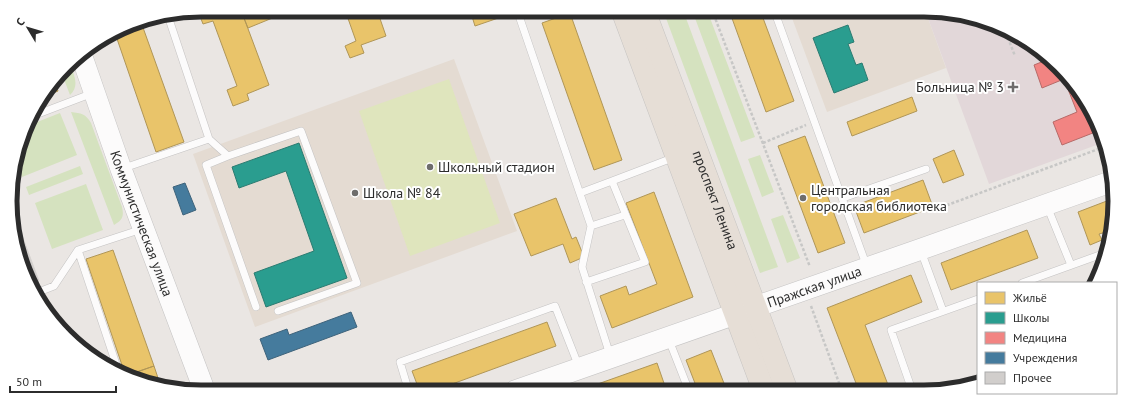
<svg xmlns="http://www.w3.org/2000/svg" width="1125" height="402" font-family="'PT Sans',sans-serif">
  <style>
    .education { fill: #e4dbd2 }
    .medical { fill: #e2d7d9 }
    .green { fill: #d5e2bf }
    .pitch { fill: #dfe5bd }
    .homes { fill: #e9c46a; stroke: #b09657 }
    .schools { fill: #2a9d8f; stroke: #2b7b71 }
    .health { fill: #f28482; stroke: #b76a68 }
    .public { fill: #457b9d; stroke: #3e637b }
    .building { fill: #d1cecc; stroke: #d5d2cf }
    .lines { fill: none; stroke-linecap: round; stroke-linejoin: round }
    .lane-casing { stroke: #c4c3c3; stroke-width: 8 }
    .secondary-casing { stroke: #c4c3c3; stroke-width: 22 }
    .primary-casing { stroke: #c6c4c2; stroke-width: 23 }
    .path { stroke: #c7c7c6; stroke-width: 2.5; stroke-dasharray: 3 2; stroke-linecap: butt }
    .lane { stroke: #fcfbfb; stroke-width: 7 }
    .secondary { stroke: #fcfbfb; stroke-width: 21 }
    .primary { stroke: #e6ded6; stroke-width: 22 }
    .poi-dot { fill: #6e6d6c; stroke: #fff; stroke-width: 1.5 }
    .labels { text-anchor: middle; stroke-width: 4; stroke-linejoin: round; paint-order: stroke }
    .poi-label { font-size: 14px; fill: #2c2c2c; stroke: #fff; text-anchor: start }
    .street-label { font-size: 14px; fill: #2c2c2c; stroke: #fff }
    .rim { fill: none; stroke: #2c2c2c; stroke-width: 5 }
  </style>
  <rect width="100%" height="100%" fill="#eae6e3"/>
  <path class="education" d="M 789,10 L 925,10 L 946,68 L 827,112 Z
    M 454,59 L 517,231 L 255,327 L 193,154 Z"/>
  <path class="medical" d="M 925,10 L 973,16 L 1040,49 L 1089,105 L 1102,143 L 989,184 Z"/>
  <path class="green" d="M 663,10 L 683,10 L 778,267 L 760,273 Z
    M 692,10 L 707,10 L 755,137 L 741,142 Z
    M 70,64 C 74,75 80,86 70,95 L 62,74 Z
    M 71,112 C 81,113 86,114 91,123 L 122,207 C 124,216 123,220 114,225 Z
    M 60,113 L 77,155 L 22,177 L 16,162 L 27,126 Z
    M 760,155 L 774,192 L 762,197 L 748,159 Z
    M 80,166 L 83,174 L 29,195 L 26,187 Z
    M 86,184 L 103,230 L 52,249 L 35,203 Z
    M 783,215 L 800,258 L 787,263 L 771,219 Z"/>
  <path class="pitch" d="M 449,79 L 500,223 L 410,256 L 359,111 Z"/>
  <path class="homes" d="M 241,10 L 269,85 L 247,94 L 249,100 L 233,106 L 227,90 L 237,86 L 213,21 L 203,24 L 198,11 Z
    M 244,10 L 292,10 L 248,28 L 241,11 Z
    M 345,10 L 377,10 L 386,36 L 361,45 L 364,53 L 350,58 L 345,46 L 356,41 Z
    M 470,10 L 508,10 L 510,14 L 475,26 Z
    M 729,10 L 760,10 L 794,101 L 766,112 Z
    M 570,13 L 622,160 L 594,170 L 542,23 Z
    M 141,22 L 184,142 L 156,152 L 115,33 L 128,24 Z
    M 55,83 L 58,91 L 46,96 Z
    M 912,97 L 917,111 L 852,136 L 847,122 Z
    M 805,136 L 845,243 L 818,253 L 778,146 Z
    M 954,150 L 964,175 L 943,183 L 933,159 Z
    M 923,180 L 933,207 L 864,233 L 854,206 Z
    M 654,192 L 693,297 L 612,328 L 600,296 L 626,286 L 629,295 L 657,284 L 626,203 Z
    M 556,198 L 572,239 L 576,237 L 584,257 L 570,263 L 563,244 L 531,256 L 514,214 Z
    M 1112,199 L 1110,231 L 1099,234 L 1102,240 L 1090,245 L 1078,212 Z
    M 1027,230 L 1038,258 L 951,290 L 941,263 Z
    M 113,250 L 154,366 L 128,375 L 125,374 L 86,259 Z
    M 911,275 L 922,302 L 865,325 L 890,390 L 859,391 L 827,308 Z
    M 547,322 L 556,346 L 433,391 L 420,392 L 412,371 Z
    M 711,350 L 727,391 L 698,391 L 686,360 Z
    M 657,363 L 666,389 L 662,391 L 578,391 Z
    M 154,366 L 161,387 L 152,386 L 128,375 Z"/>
  <path class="schools" d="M 848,25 L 854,42 L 848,44 L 856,65 L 862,63 L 868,80 L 834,93 L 813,38 Z
    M 299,143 L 347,278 L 266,307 L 254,273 L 314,251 L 286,171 L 239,188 L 232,167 Z"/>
  <path class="health" d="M 1049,59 L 1089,105 L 1098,131 L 1062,145 L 1053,122 L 1077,112 L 1064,79 L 1042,88 L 1034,65 Z"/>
  <path class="public" d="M 185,183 L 196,210 L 183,215 L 173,187 Z
    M 351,312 L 357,327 L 268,360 L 260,339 L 287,329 L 289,335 Z"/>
  <path class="building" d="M 14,214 L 39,281 L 32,284 L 16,250 Z"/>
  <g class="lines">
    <g class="lane-casing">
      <path id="lane" d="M 517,10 L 591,226 L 582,267 L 610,355
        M 774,10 L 867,267
        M 30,117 L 93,93
        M 209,139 L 228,156 L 301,131 L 357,283 L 278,311
        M 228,156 L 206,165 L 256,307
        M 124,168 L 209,139 L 168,16
        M 580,193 L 612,181
        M 843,198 L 926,169
        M 1047,206 L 1071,265
        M 591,226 L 625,215
        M 78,250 L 118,370
        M 921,251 L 943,311
        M 586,282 L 645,262 L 612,181 L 675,157
        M 1022,283 L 1108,252
        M 36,293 L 54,286 L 78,250 L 142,229
        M 669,340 L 689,391
        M 912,390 L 891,330 L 978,299
        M 409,392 L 400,362 L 555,306 L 579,367"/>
    </g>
    <g class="secondary-casing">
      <g id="secondary">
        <path id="s1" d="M 81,54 L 121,169 L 205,392"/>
        <path id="s2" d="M 515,391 C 714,322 914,252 1113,181"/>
      </g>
    </g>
    <g class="primary-casing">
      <g id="primary">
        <path d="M 622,10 L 764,391"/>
        <path id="s3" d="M 644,10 L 787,391"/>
      </g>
    </g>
    <path class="path" d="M 712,10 L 810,267
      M 1006,33 L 1015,56
      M 763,143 L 806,125
      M 942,207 L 1104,147
      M 811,306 L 842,391"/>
    <use href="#lane" class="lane"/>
    <use href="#secondary" class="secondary"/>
    <use href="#primary" class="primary"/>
  </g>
  <g class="poi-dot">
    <path d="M1011 81h4v4h4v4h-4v4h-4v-4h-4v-4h4z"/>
    <circle cx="430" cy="167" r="4"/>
    <circle cx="355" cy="193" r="4"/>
    <circle cx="803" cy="198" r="4"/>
  </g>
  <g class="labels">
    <g class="poi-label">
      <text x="1004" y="92" text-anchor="end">Больница № 3</text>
      <text x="438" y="172">Школьный стадион</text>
      <text x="811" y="195">Центральная<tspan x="811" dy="16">городская библиотека</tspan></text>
      <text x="363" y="198">Школа № 84</text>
    </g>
    <g class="street-label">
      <text dy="5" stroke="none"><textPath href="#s3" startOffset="203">проспект Ленина</textPath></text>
      <text dy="5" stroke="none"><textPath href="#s1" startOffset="180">Коммунистическая улица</textPath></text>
      <text dy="5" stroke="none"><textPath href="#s2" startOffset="317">Пражская улица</textPath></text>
    </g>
  </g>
  <path d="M0 0H1125V402H0ZM201 17H924A184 184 0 0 1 1108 201V201A184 184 0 0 1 924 385H201A184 184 0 0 1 17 201V201A184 184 0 0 1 201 17Z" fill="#fff" fill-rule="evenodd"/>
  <path class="rim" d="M201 17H924A184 184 0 0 1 1108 201V201A184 184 0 0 1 924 385H201A184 184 0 0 1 17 201V201A184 184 0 0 1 201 17Z"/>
  <rect x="977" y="282" width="140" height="112" fill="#ffffff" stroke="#ababab"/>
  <rect x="985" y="292" width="20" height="12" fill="#e9c46a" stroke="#ababab"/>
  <text x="1013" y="302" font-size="12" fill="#2c2c2c">Жильё</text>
  <rect x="985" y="312" width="20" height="12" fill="#2a9d8f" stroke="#ababab"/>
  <text x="1013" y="322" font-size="12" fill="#2c2c2c">Школы</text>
  <rect x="985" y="332" width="20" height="12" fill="#f28482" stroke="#ababab"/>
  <text x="1013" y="342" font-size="12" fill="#2c2c2c">Медицина</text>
  <rect x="985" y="352" width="20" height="12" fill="#457b9d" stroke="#ababab"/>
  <text x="1013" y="362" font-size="12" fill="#2c2c2c">Учреждения</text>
  <rect x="985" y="372" width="20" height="12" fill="#d1cecc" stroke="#ababab"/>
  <text x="1013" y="382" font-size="12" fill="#2c2c2c">Прочее</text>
  <g transform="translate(28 28) rotate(308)" stroke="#ffffff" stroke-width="3" paint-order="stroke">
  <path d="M0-3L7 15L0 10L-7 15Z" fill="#2c2c2c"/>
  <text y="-6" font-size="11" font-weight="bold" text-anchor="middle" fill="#2c2c2c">С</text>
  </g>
  <path d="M10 386v6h106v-6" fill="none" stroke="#2c2c2c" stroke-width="2"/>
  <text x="16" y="386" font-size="12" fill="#2c2c2c" stroke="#ffffff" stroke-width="3" paint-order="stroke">50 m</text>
</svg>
